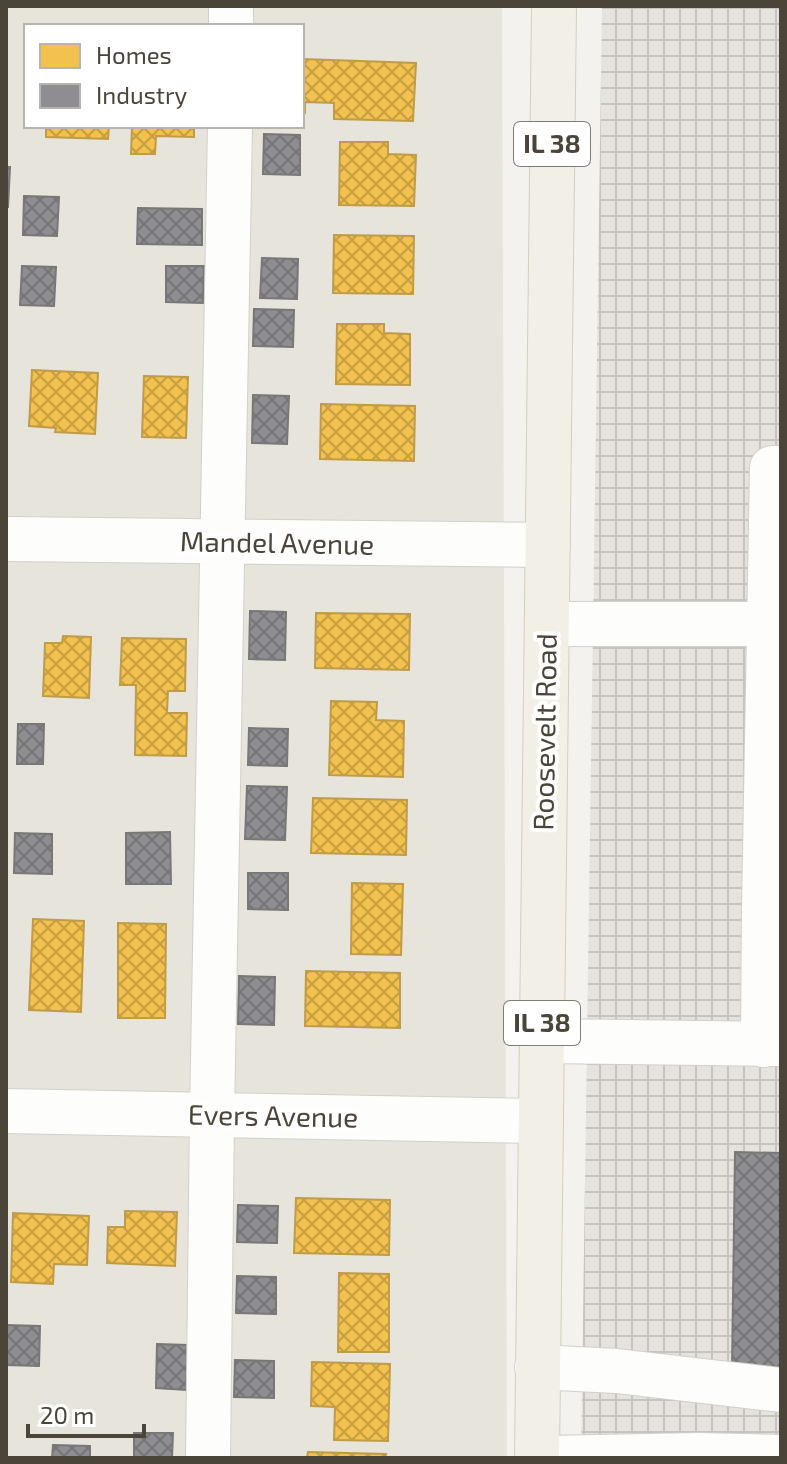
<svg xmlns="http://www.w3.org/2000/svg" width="787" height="1464" font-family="'Exo 2',sans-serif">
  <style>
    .residential { fill: #e7e4dc; fill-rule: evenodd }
    .industrial { fill: url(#industrial-grid) }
    .homes { fill: url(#homes-cross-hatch); stroke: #c09c48; stroke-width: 2 }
    .industry { fill: url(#industry-cross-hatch); stroke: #797777; stroke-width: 2 }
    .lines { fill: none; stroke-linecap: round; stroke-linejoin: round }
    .minor-casing { stroke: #d2d0cb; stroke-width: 46 }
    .major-casing { stroke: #d6cebb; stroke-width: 46 }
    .minor { stroke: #fdfdfc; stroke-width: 44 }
    .major { stroke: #f2efe6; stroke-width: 44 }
    .labels { text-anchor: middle; stroke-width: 8; stroke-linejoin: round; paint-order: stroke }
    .shield { fill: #fff; stroke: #817c74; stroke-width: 2 }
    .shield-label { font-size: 26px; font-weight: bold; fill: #4b4439 }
    .street-label { font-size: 28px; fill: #4b4439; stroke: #fff }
  </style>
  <defs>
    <pattern id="industrial-grid" width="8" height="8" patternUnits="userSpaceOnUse" patternTransform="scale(2)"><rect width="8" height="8" fill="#e6e2de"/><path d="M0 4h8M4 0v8" fill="none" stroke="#c7c3bf"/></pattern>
    <pattern id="homes-cross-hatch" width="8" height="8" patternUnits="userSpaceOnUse" patternTransform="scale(2)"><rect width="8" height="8" fill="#f2c14e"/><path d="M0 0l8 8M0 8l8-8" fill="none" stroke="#c69e42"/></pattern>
    <pattern id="industry-cross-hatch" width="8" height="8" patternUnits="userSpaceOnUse" patternTransform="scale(2)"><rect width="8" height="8" fill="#8d8d92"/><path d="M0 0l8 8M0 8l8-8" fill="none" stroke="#757578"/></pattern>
  </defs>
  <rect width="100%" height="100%" fill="#f4f2ee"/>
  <path class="residential" d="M 6,6 L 502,6 L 507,1458 L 6,1458 ZM 26,26 L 302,26 L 302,126 L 26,126 Z"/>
  <path class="industrial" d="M 602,6 L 781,6 L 781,1458 L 581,1458 Z"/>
  <path class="homes" d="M 302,59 L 416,63 L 413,121 L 334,119 L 334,103 L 305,102 L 305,113 L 302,113 Z
    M 46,126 L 109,126 L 108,139 L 46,137 Z
    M 132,126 L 194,126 L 194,137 L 156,136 L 155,154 L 131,154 Z
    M 340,142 L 388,142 L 388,154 L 416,155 L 414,206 L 339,205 Z
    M 334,235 L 414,236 L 413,294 L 333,293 Z
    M 337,324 L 384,324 L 384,333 L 410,334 L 410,385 L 336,384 Z
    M 32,370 L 98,373 L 95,434 L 55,432 L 56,428 L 29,426 Z
    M 144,376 L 188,377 L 186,438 L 142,437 Z
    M 321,404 L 415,406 L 414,461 L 320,459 Z
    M 316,613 L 410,614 L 409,670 L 315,668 Z
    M 63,636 L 91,637 L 89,698 L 43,696 L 45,643 L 62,643 Z
    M 122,638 L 186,639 L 185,691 L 168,691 L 167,713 L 187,713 L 186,756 L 135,755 L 136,685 L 120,685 Z
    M 331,701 L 377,702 L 376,720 L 404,721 L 403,777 L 329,775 Z
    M 313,798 L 407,800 L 406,855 L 311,853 Z
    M 352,883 L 403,884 L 401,955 L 351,954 Z
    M 33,919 L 84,921 L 81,1012 L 29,1010 Z
    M 118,923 L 166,924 L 165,1018 L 118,1018 Z
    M 306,971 L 400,973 L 400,1028 L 305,1026 Z
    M 296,1198 L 390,1200 L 389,1255 L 294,1253 Z
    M 125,1211 L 177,1212 L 175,1266 L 107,1263 L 108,1227 L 125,1227 Z
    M 13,1213 L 89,1216 L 87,1265 L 54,1264 L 53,1284 L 11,1282 Z
    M 339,1273 L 389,1274 L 389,1352 L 338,1352 Z
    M 312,1362 L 390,1364 L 388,1441 L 334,1440 L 335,1407 L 311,1406 Z
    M 308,1452 L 386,1454 L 385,1458 L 307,1458 Z"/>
  <path class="industry" d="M 264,134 L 300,135 L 300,175 L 263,174 Z
    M 6,167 L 10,167 L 8,207 L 6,207 Z
    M 24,196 L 59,197 L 57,236 L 23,235 Z
    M 138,208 L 202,209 L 202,245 L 137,244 Z
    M 262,258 L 298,259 L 297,299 L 260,298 Z
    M 22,266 L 56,267 L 54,306 L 20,305 Z
    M 166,266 L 204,266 L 203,303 L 166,302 Z
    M 254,309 L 294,310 L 293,347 L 253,346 Z
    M 253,395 L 289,396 L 287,444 L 252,443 Z
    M 250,611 L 286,612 L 285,660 L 249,659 Z
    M 18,724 L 44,724 L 43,764 L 17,764 Z
    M 249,728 L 288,729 L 287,766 L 248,765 Z
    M 247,786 L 287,787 L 285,840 L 245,839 Z
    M 170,832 L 171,884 L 126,884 L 126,833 Z
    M 15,833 L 52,834 L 52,874 L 14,873 Z
    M 248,873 L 288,873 L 288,910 L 248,909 Z
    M 239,976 L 275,977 L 274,1025 L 238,1024 Z
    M 735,1152 L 781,1153 L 781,1369 L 732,1368 Z
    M 238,1205 L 278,1206 L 277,1243 L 237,1242 Z
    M 237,1276 L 276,1277 L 276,1314 L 236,1313 Z
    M 6,1325 L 40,1326 L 39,1366 L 6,1365 Z
    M 157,1344 L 188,1345 L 186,1390 L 156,1388 Z
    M 235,1360 L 274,1361 L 274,1398 L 234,1397 Z
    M 134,1433 L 173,1433 L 172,1458 L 134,1458 Z
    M 53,1445 L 90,1446 L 90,1458 L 52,1458 Z"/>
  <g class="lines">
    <g class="minor-casing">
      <path id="minor" d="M 231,26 L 231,6
        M 6,539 L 548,545
        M 547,624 L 769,624
        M 764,907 L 772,468 L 781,468
        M 542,1041 L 781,1044
        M 763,1045 L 764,907 L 781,907
        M 6,1111 L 541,1121
        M 537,1367 L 617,1371 L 781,1390
        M 699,1455 L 781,1457
        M 208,1458 L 212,1115 L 230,126
        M 544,1458 L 699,1455 L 699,1458"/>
    </g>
    <g class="major-casing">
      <path id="major" d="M 537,1458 L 554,6"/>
    </g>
    <use href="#minor" class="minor"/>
    <use href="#major" class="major"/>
  </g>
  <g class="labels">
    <g class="shield">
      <rect x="514" y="122" width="76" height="44" rx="6"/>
      <rect x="504" y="1001" width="76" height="44" rx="6"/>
    </g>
    <g class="shield-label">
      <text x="552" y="153">IL 38</text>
      <text x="542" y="1032">IL 38</text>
    </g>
    <g class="street-label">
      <text transform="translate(277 543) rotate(1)" y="10">Mandel Avenue</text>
      <text transform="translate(545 732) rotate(-89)" y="10">Roosevelt Road</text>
      <text transform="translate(273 1116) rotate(1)" y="10">Evers Avenue</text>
    </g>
  </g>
  <rect width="787" height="1464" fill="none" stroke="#4b4439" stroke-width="16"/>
  <rect x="24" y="24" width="280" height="104" fill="#ffffff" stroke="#b7b4b0" stroke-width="2"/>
  <rect x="40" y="44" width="40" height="24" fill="#f2c14e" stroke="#b7b4b0" stroke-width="2"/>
  <text x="96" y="64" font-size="24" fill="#4b4439">Homes</text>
  <rect x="40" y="84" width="40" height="24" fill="#8d8d92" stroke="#b7b4b0" stroke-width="2"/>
  <text x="96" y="104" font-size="24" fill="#4b4439">Industry</text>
  <path d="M28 1424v12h116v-12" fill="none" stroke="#4b4439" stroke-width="4"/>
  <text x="40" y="1424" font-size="24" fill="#4b4439" stroke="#ffffff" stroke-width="6" paint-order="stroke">20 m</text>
</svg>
